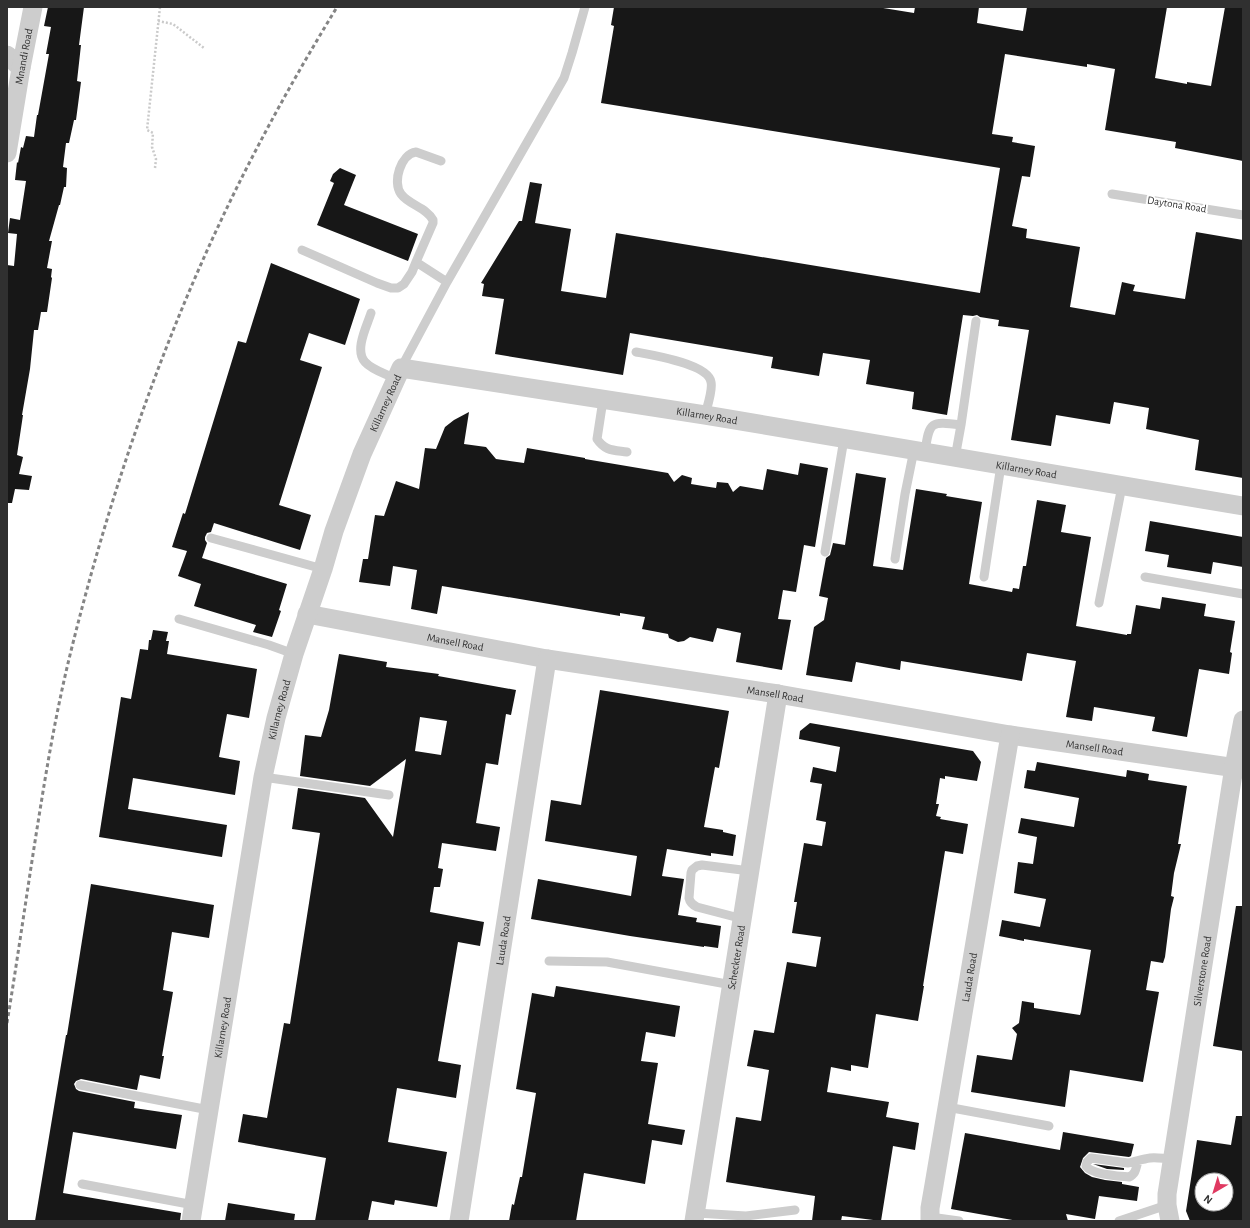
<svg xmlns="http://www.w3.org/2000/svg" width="1250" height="1228" font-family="'Alegreya Sans',sans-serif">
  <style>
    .building { fill: #171717; fill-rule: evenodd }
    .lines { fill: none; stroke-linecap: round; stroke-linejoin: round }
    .path { stroke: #cacaca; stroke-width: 2.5; stroke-dasharray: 2 2; stroke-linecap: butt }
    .service { stroke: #cdcdcd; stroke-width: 9 }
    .minor { stroke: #cdcdcd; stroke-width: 19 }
    .rail { stroke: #858585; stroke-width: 3; stroke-dasharray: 4 3; stroke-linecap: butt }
    .labels { text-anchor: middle; stroke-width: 4; stroke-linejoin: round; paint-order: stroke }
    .street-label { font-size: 11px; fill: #303030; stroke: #fff }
  </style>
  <rect width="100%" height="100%" fill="#fff"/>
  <path class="building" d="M 48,7 L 84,7 L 79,45 L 81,45 L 77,81 L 81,82 L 76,120 L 74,120 L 69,143 L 66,143 L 63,167 L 67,168 L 66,187 L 64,187 L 60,205 L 59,205 L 49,241 L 52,241 L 47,268 L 52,269 L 51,277 L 52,278 L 47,312 L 41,312 L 38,330 L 34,330 L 30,369 L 22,415 L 23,415 L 17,455 L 23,457 L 19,474 L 32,476 L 29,490 L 15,489 L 12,503 L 7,503 L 7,265 L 14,266 L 17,234 L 8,233 L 10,218 L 20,220 L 26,181 L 15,180 L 17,162 L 18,163 L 21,147 L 23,148 L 26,136 L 34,137 L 37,115 L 38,115 L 49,54 L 46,54 L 51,27 L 44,26 Z
    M 614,7 L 877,7 L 914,13 L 915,7 L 979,7 L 977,23 L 1023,31 L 1027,7 L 1167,7 L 1155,78 L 1187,84 L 1187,82 L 1211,86 L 1225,7 L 1243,7 L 1243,161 L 1175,148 L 1176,142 L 1105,130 L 1115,69 L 1087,64 L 1087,67 L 1005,54 L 992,134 L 1013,137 L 1012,142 L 1035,146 L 1030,177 L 1022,176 L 1012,226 L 1027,229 L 1026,238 L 1080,247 L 1070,307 L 1115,315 L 1122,282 L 1135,285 L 1133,291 L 1185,299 L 1196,232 L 1243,240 L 1243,478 L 1195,470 L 1199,440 L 1146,429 L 1149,408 L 1114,402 L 1110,424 L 1056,415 L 1051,446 L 1011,440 L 1029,330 L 998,326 L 999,320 L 980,317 L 977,315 L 973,316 L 963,315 L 947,415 L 912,409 L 914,392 L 866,384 L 870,360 L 823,353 L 819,376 L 771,368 L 773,357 L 630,333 L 623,375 L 495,354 L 504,299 L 482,296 L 484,284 L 481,283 L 519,221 L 522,221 L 530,182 L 542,184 L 535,223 L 571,229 L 561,291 L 606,298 L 616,233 L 980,293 L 1000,168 L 601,103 L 614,26 L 611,25 Z
    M 340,168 L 356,175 L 344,205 L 418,234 L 408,261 L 317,225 L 334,183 L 330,181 L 333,174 Z
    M 271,263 L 360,299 L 345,345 L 309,333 L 300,360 L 322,367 L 279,505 L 311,515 L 300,550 L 214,523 L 211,532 L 207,533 L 205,537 L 205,540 L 207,543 L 202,558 L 287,584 L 279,610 L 281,611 L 272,637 L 253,632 L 256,625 L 194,606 L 201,584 L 178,576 L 187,551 L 172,547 L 183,513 L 185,514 L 238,341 L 246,343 Z
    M 469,412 L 464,444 L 486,447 L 496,459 L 524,463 L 527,448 L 585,458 L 585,459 L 668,473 L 674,482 L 682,475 L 692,478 L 691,484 L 703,486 L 716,488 L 717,482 L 728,483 L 733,492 L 740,486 L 763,490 L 767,469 L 798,475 L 800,463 L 828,468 L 815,547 L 804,545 L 796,592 L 783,590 L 778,619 L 791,620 L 782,670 L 736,662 L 741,633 L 717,628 L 713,642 L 690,637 L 684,641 L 678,642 L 669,638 L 668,634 L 642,629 L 645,617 L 620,613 L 620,616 L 442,586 L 437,614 L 411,609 L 417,570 L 393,566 L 390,586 L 359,582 L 363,559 L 368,559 L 375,515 L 384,516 L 396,481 L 419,489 L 425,448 L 436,449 L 445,427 L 454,420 Z
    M 856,473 L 886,478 L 873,566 L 903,570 L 916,489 L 947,494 L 946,496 L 982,502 L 969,584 L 1012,592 L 1013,588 L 1019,589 L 1023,566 L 1026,566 L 1037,500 L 1066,505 L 1061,532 L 1091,537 L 1076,626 L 1127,635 L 1127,634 L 1131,634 L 1136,605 L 1160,609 L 1162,597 L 1206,604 L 1204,616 L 1235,621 L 1230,652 L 1232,653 L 1229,674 L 1199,669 L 1187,737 L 1152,731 L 1155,717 L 1094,707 L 1092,721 L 1066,717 L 1076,661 L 1027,653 L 1022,681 L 901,661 L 900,670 L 856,662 L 852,682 L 806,675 L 814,627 L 824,620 L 828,598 L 819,596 L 826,558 L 830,555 L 833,543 L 845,545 Z
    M 1150,521 L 1243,537 L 1243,567 L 1213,562 L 1211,574 L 1167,567 L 1169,555 L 1145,551 Z
    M 153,630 L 168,632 L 166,641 L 169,641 L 167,654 L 257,669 L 249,718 L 227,714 L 219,757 L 240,761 L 235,795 L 133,778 L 128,809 L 227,825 L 222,857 L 99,837 L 121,697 L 131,699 L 140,649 L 148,650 L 149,640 L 151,640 Z
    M 339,654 L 387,662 L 386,667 L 439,674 L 438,676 L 516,690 L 511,715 L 506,714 L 498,765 L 486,763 L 476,823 L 500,827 L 496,851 L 442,843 L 438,868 L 443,869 L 440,887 L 434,887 L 430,912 L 484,922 L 480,946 L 458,942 L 438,1061 L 461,1065 L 456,1098 L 397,1088 L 388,1142 L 447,1152 L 437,1207 L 395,1200 L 394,1205 L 372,1201 L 368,1221 L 315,1221 L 326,1158 L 238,1142 L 243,1114 L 267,1118 L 284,1023 L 290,1024 L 320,833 L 292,829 L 298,788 L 365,798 L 393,837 L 406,759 L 370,786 L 300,776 L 305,735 L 321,737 L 329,710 ZM 420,717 L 447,721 L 441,755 L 415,751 Z
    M 600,690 L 729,711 L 719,768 L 715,767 L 704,827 L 723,830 L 723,832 L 736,835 L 733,856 L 711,853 L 711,856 L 667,849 L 662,876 L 684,879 L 678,915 L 697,918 L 696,922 L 721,926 L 718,948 L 704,946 L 704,947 L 630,936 L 531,919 L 538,879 L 631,896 L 637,856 L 545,841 L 551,800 L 581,805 Z
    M 810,723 L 973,751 L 981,762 L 977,781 L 945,776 L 945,779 L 940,778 L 936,804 L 939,804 L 936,816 L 941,817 L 940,819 L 968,824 L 963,854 L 945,851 L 923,986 L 924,986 L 918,1021 L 876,1014 L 868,1068 L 851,1065 L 851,1071 L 831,1067 L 827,1092 L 889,1102 L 886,1117 L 919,1123 L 915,1150 L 893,1146 L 881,1221 L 842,1216 L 841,1221 L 812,1221 L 815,1196 L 726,1182 L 736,1117 L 761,1121 L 769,1070 L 747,1066 L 754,1030 L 774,1033 L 787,962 L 816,967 L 821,937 L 792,933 L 797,902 L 794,902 L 804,843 L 822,846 L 826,822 L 816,820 L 822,784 L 810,782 L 813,767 L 836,772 L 840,747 L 799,739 L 800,731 Z
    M 1037,762 L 1126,777 L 1127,770 L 1149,774 L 1148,780 L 1187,786 L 1178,844 L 1181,844 L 1174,873 L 1171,896 L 1174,897 L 1171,909 L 1165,957 L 1163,963 L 1151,961 L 1146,990 L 1159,992 L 1143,1082 L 1070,1070 L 1065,1107 L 971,1092 L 977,1055 L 1012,1060 L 1017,1034 L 1012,1028 L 1019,1023 L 1022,1001 L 1034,1003 L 1034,1008 L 1080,1015 L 1081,1012 L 1091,950 L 1024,939 L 1024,941 L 999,936 L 1002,920 L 1040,927 L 1046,899 L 1014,893 L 1018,862 L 1033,864 L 1037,837 L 1018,833 L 1021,818 L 1074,827 L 1079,798 L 1024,788 L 1027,770 L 1035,771 Z
    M 91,884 L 214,905 L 209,938 L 172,932 L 163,990 L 173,992 L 162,1056 L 164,1056 L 160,1079 L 140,1075 L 137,1090 L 81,1079 L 76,1081 L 74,1084 L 76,1089 L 79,1091 L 135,1102 L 134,1108 L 182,1115 L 176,1149 L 73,1132 L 63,1193 L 181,1213 L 180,1221 L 35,1221 L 66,1035 L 67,1035 Z
    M 1236,906 L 1243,906 L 1243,1051 L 1213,1046 Z
    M 556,986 L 680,1006 L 675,1037 L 646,1032 L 641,1061 L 658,1063 L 648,1124 L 685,1130 L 682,1145 L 652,1140 L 645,1184 L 584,1173 L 576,1221 L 509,1221 L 512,1204 L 514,1205 L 520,1177 L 522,1177 L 536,1093 L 516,1089 L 532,993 L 554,997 Z
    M 1236,1116 L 1243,1116 L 1243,1221 L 1190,1221 L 1186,1211 L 1197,1140 L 1231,1145 ZM 1202,1180 L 1226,1180 L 1226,1204 L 1202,1204 Z
    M 1063,1132 L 1134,1144 L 1131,1156 L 1129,1157 L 1089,1152 L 1083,1158 L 1080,1167 L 1085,1173 L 1092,1177 L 1105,1180 L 1122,1182 L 1122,1184 L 1139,1187 L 1137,1201 L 1099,1196 L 1095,1219 L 1066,1214 L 1068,1221 L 1018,1221 L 951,1209 L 965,1133 L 1060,1150 Z
    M 1093,1164 L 1124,1168 L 1124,1170 L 1107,1169 Z
    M 228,1203 L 295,1214 L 294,1221 L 225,1221 Z"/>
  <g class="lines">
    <path class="path" d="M 158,21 L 173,24 L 204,48
      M 155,168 L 156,159 L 152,147 L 153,133 L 147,130 L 160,7"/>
    <path class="service" d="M 441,161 L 416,152 C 401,154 392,182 401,194 C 409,205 426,207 433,220 L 433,223 L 416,262 L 447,282
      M 1112,194 L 1243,215
      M 302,250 L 377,283 L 391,288 L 398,288 L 404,284 L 412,272 L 416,262
      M 371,313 C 367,326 354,350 365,362 C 372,370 386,374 396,379
      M 636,352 C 652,355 708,364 711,382 C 713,390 707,407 705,415
      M 401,368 L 447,282 L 564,78 L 572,53 L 585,7
      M 603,400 L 597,439 C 605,451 613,450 627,452
      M 925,452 C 929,421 931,421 961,425
      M 955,458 L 961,425 L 976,321
      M 211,538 L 323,569
      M 825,552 L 844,439
      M 895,559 L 905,494 L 914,450
      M 984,577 L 1001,465
      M 1145,577 L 1243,594
      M 1099,603 L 1122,486
      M 179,619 L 269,645 L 294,654
      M 263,777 L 389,795
      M 743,919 L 697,907 C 693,905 690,903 689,898 L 691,873 L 692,870 L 697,866 L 702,865 L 750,871
      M 549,961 L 607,962 L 732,985
      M 80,1085 L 209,1110
      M 947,1107 L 1049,1126
      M 1138,1161 C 1136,1168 1136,1174 1129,1177 C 1119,1176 1092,1175 1086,1166 L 1087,1162 L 1091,1158 L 1128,1163 C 1135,1162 1142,1159 1150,1158 C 1157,1157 1165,1159 1173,1159
      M 82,1184 L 194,1205
      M 696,1213 L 746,1216 L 795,1210
      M 930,1217 L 959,1221
      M 1119,1221 L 1167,1205"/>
    <g class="minor">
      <path d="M 7,55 L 21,68"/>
      <path id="s1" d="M 7,153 L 21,68 L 33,7"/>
      <path id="s2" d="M 307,614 L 547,659 L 778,694 L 1010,735 L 1243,769"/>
      <path id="s3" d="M 191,1221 L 263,777 L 276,718 L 294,654 L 323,569 L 334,531 L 362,454 L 401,368 L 705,415 L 1243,506"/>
      <path id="s4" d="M 459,1221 L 547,659"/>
      <path id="s5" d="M 694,1221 L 778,694"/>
      <path id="s6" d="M 930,1221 L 930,1208 L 934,1185 L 1010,735"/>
      <path id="s7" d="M 1170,1221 L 1167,1205 L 1167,1194 L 1234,767 L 1243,720"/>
    </g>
    <path class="rail" d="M 7,1023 C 19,950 29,877 41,804 C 49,754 58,704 70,655 C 113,480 173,308 257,148 C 282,100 309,53 337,7"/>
  </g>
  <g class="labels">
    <g class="street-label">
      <text dy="4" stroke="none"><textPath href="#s1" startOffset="98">Mnandi Road</textPath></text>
      <text transform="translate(1177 204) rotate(9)" y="4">Daytona Road</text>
      <text dy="4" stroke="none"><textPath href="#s3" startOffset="844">Killarney Road</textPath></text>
      <text dy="4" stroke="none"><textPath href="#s3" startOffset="1192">Killarney Road</textPath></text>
      <text dy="4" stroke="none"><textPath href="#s3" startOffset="1516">Killarney Road</textPath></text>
      <text dy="4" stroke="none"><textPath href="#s2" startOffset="151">Mansell Road</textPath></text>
      <text dy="4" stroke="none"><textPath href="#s2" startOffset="475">Mansell Road</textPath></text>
      <text dy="4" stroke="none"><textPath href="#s3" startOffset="519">Killarney Road</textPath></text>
      <text dy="4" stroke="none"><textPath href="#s2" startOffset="799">Mansell Road</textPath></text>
      <text dy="4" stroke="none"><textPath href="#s4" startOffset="284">Lauda Road</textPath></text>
      <text dy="4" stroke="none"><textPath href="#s5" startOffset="267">Scheckter Road</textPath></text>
      <text dy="4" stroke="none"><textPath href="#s7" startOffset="253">Silverstone Road</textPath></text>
      <text dy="4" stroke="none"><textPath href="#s6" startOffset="247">Lauda Road</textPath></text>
      <text dy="4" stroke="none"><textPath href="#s3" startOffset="196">Killarney Road</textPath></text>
    </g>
  </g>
  <rect width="1250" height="1228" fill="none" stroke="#303030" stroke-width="16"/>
  <g transform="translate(1214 1192) rotate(218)"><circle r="19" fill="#ffffff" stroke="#acacac"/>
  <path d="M0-3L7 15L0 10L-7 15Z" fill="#e03961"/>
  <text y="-6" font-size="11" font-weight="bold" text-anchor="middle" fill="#303030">N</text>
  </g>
</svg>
